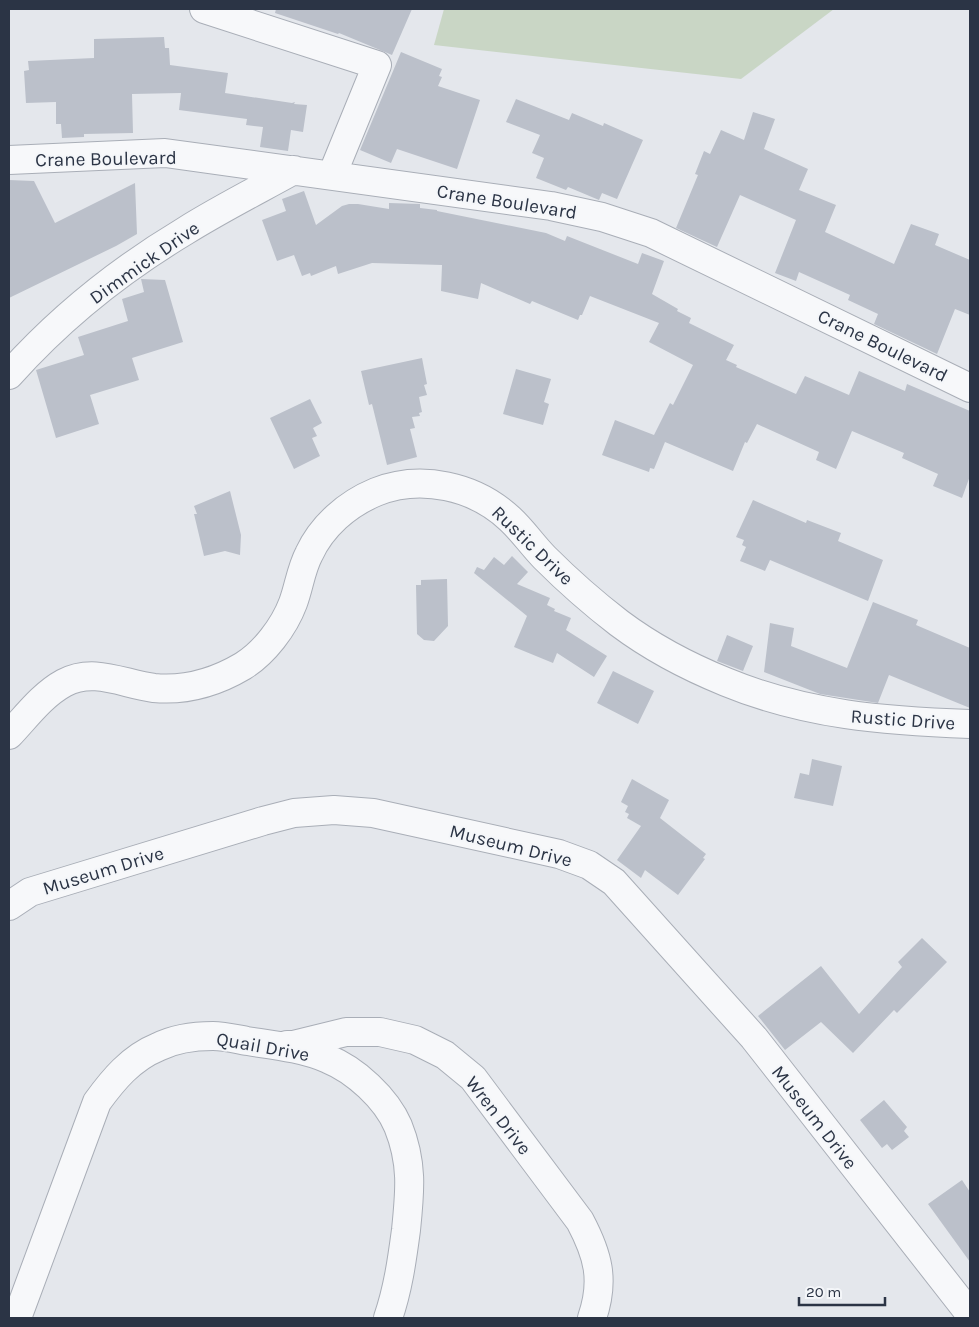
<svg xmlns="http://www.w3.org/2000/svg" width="979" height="1327" font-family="Karla,sans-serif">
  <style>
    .green { fill: #c9d6c5 }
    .building { fill: #bbc0ca }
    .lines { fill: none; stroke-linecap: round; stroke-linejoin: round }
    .street-casing { stroke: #a9aeb7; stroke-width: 30 }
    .street { stroke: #f7f8fa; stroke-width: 28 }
    .labels { text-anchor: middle; stroke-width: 4; stroke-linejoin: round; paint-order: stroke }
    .street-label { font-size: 19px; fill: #2b3445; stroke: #f4f6f9 }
  </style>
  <rect width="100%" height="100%" fill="#e4e7ec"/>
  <path class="green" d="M 444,9 L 834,9 L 741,79 L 434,45 Z"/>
  <path class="building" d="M 276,9 L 412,9 L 392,55 L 339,33 L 338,34 L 275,13 Z
    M 164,37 L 165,48 L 169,48 L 170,65 L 228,73 L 225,93 L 292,103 L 295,102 L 294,104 L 307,105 L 303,132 L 291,130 L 288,151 L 260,147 L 263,127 L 246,125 L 247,119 L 179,110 L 181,93 L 132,94 L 133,133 L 84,134 L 84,137 L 62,138 L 61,124 L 56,124 L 56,102 L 26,103 L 24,71 L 29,70 L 28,61 L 94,58 L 94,39 Z
    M 401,52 L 442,69 L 439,76 L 442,77 L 438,86 L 480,100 L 457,169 L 397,149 L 391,163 L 360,150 Z
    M 516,99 L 569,120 L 572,113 L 603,126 L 604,123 L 643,140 L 617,199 L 602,193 L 599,200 L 568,187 L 566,190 L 536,178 L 544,158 L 532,153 L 540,135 L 506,122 Z
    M 753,112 L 775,119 L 764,149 L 808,169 L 799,190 L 836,205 L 825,232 L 894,264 L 911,224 L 939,234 L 935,245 L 970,260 L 970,315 L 955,309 L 937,354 L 874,324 L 878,314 L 848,300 L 850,295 L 799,272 L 796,281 L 775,273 L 796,220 L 740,195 L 717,247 L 676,228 L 698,175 L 695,174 L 704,151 L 710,154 L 721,130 L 744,140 Z
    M 9,180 L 34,181 L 55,223 L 135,183 L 137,234 L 116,246 L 9,298 Z
    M 304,191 L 316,225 L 342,206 L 349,204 L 358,204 L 389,209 L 389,203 L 420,204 L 420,208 L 437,210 L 437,211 L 546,233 L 565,241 L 567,236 L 638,264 L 642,253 L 664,261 L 652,294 L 678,309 L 677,311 L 691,318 L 689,323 L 734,345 L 726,360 L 737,365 L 736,367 L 796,394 L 805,376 L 849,395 L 859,371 L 905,391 L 907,384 L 970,411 L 970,476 L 962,498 L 933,486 L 938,474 L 902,458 L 904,453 L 852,431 L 836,469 L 816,460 L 819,452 L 757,424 L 747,443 L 745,442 L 733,471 L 665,442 L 654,469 L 650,468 L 649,472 L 602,455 L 615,420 L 654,435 L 670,403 L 673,405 L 693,365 L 649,342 L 659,323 L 590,296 L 582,315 L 580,315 L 578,320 L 532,301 L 530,304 L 481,283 L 478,299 L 441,291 L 442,265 L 372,263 L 338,274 L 336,266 L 311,276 L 310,273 L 302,276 L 294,255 L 277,261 L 262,220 L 286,211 L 282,199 Z
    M 141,279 L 165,280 L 183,342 L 132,358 L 139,380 L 90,395 L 99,424 L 56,438 L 36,370 L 84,355 L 78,337 L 128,321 L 122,299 L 144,292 Z
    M 422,358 L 427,384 L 424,385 L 427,395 L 419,397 L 422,412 L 419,413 L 420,416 L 412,417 L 415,428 L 410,429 L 417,457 L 387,465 L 372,404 L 369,405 L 361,371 Z
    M 516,369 L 551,379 L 544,402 L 549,404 L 543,425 L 503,414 Z
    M 310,399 L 322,423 L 313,428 L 317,436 L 312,438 L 320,456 L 294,469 L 270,418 Z
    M 230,491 L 241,535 L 240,555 L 225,551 L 204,556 L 194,514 L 197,514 L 194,506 Z
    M 753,500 L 806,523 L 807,520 L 841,533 L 838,541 L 883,560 L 868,601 L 770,560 L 765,571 L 740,561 L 746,547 L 742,545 L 744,540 L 736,537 Z
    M 512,556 L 528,572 L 517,584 L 550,598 L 547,605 L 555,609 L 554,611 L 571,618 L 566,630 L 607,656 L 594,677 L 557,653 L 553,663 L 514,647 L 527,616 L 474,573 L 477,567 L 484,570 L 494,557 L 504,565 Z
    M 447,579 L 448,626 L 434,641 L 424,640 L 417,634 L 416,585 L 421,585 L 421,580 Z
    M 873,602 L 918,620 L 916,625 L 970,648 L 970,708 L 889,675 L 878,703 L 820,694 L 764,672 L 770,623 L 794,628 L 791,646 L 847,668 Z
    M 727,635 L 753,646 L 743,671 L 717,661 Z
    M 613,671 L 654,691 L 638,724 L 597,703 Z
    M 812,759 L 842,766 L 833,806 L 794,798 L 800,773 L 809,775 Z
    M 632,779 L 669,800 L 660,818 L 706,854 L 703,858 L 705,859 L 678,895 L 645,870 L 641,878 L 617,860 L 641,826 L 627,818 L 629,814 L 625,812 L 628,806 L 621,802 Z
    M 922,938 L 947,962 L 897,1013 L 894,1010 L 853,1053 L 821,1022 L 785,1050 L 758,1016 L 821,966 L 859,1014 L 902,967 L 898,962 Z
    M 884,1100 L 907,1127 L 904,1131 L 909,1137 L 892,1150 L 887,1144 L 882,1148 L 860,1120 Z
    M 962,1180 L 970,1192 L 970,1262 L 928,1204 Z"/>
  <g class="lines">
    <g class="street-casing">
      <path id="street" d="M 204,9 L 377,65 L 332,175
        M 9,160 L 165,153 L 551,206 L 602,217 L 651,233 L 970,388
        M 9,375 C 59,319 120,270 185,231 C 220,209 258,190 294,170
        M 9,735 C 26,717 42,695 64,683 C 94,667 123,684 154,688 C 186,691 216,682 243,666 C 264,653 284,627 293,603 C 299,587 301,569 309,554 C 322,526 347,504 376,492 C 421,474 475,486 510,519 C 523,531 533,546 545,558 C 568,581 593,603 619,623 C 651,647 689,667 726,682 C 806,715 885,721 970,724
        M 9,906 L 30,892 L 263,821 L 294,813 L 334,810 L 373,813 L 559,854 L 589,865 L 614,882 L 754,1038 L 970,1314
        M 287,1045 L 293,1045 L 346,1032 L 380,1032 L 415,1040 L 445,1055 L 473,1078 L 580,1221 C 598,1255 605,1280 592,1318
        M 17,1318 L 97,1102 C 113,1080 131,1058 158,1047 C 174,1039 195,1036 213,1036 C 224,1036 236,1039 247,1041 C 273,1045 303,1048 328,1059 C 355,1070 386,1098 398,1126 C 413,1163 410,1191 406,1230 C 402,1260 398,1289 388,1318"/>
    </g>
    <use href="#street" class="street"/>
  </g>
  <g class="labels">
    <g class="street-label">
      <text transform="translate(106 158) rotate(-1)" y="7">Crane Boulevard</text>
      <text transform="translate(507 201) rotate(9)" y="7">Crane Boulevard</text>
      <text transform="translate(144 262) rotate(-35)" y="7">Dimmick Drive</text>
      <text transform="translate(883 345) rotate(26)" y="7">Crane Boulevard</text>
      <text transform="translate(533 545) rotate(44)" y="7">Rustic Drive</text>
      <text transform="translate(903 719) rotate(4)" y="7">Rustic Drive</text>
      <text transform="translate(511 845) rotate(14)" y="7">Museum Drive</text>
      <text transform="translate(103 870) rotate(-17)" y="7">Museum Drive</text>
      <text transform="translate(263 1046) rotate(10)" y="7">Quail Drive</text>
      <text transform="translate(499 1115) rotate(52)" y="7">Wren Drive</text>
      <text transform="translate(815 1117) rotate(52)" y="7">Museum Drive</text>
    </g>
  </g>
  <rect width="979" height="1327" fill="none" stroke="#2b3445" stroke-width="20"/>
  <path d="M799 1297v8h86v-8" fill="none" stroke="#2b3445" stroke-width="2.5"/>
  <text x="806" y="1297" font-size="15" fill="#2b3445" stroke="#f4f6f9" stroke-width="4" paint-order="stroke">20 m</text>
</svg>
